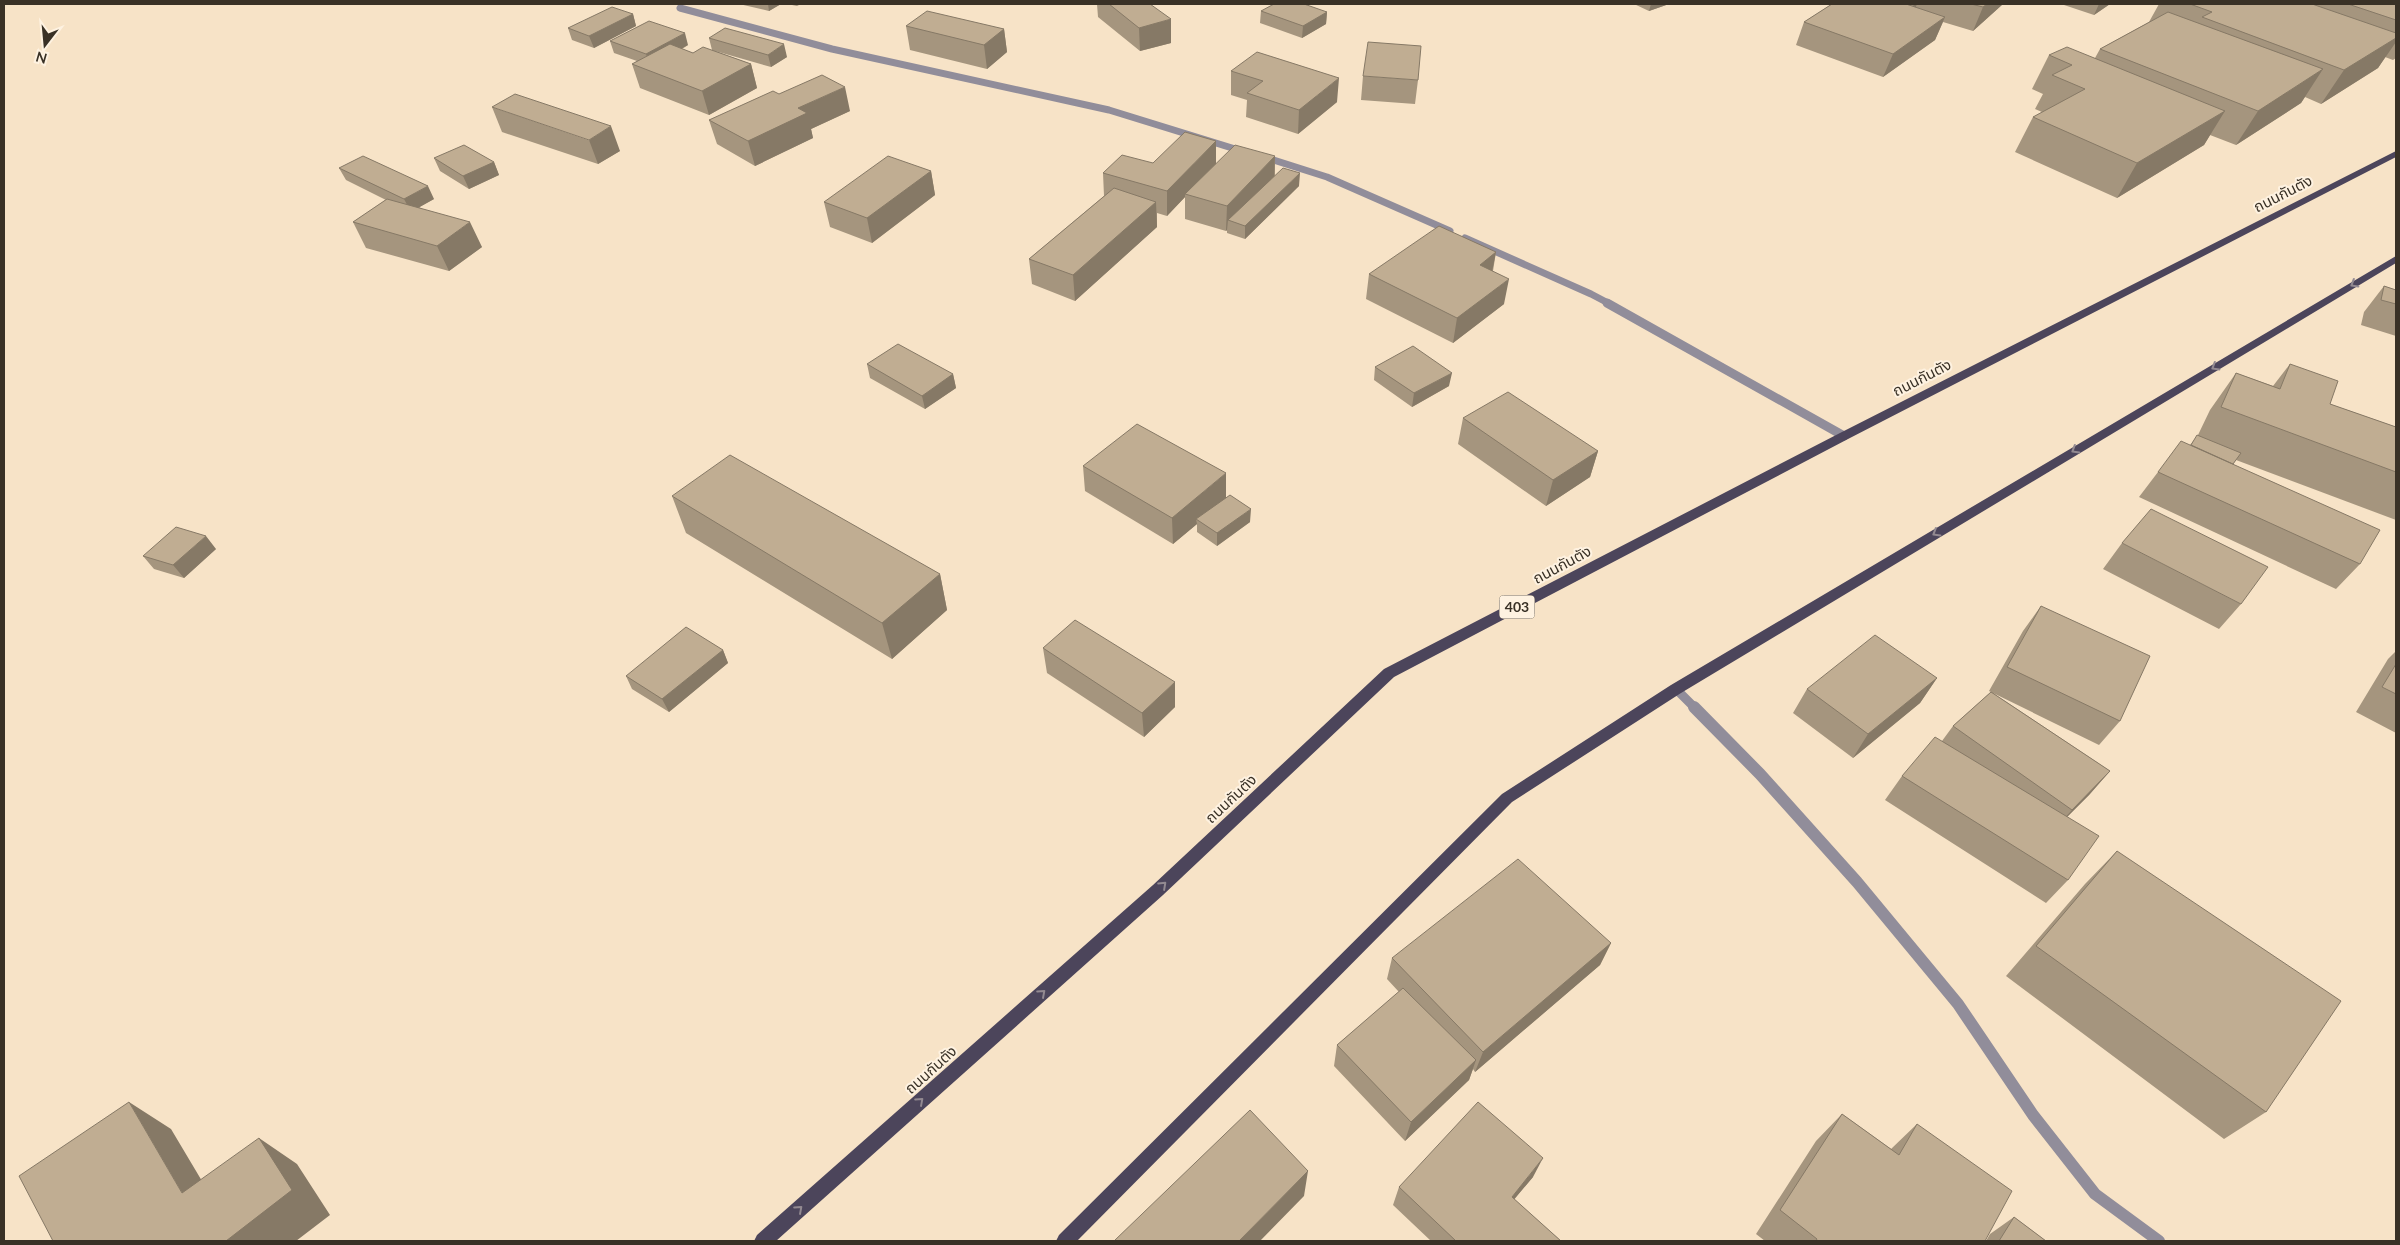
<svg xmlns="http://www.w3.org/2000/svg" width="2400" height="1245" font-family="Lato,'Noto Sans Thai',sans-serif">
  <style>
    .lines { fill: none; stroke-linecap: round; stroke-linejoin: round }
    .street-far2 { stroke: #918d9a; stroke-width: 7 }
    .street-far1 { stroke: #918d9a; stroke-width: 9 }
    .street { stroke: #918d9a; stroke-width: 12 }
    .primary { fill: #4c455b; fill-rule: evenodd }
    .wall { fill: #a5957e }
    .shaded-wall { fill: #867966 }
    .building { fill: #c0ad92; stroke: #867966 }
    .oneway { stroke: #938a91 }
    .labels { text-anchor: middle; stroke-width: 4; stroke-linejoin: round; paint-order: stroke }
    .shield { fill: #fef2e1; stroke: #746b5e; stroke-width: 1 }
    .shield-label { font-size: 14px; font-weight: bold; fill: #393126 }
    .street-label { font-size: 15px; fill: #393126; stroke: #fef2e1 }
  </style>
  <rect width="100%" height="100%" fill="#f7e3c7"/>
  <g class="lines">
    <path class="street-far2" d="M 680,8 L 832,49 L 1109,110 L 1245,152
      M 1264,157 L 1327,177 L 1450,231
      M 1465,238 L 1591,294 L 1610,304"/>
    <path class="street-far1" d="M 1607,303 L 1844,436
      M 1676,689 L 1695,708"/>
    <path class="street" d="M 1694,707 L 1760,774 L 1857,882 L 1958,1004 L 2033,1115 L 2095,1194 L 2159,1241"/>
    <path class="primary" d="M 2396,151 L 2396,157 L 1848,439 L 1394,677 L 1163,895 L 776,1241 L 754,1241 L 757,1235 L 1153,885 L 1384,669 L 1840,433 Z
      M 2396,256 L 2396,263 L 1681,693 L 1512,802 L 1077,1241 L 1056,1241 L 1059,1235 L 1502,794 L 1671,685 Z"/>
  </g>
  <path class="wall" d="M 739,4 L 781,4 L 769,11 Z
    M 787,4 L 801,4 L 797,6 Z
    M 1097,4 L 1150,4 L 1171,43 L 1140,51 L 1098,17 Z
    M 1634,4 L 1669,4 L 1649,11 Z
    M 1832,4 L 2003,4 L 1973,31 L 1943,22 L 1935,40 L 1883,77 L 1796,45 L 1804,22 Z
    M 2061,4 L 2110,4 L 2094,15 Z
    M 2159,4 L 2396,4 L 2396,58 L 2393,60 L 2385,57 L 2378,68 L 2321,104 L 2305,97 L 2301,103 L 2236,145 L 2210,135 L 2204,145 L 2117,198 L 2015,152 L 2033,117 L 2042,112 L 2035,109 L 2043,94 L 2032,89 L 2049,55 L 2095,58 L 2100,49 L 2149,22 Z
    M 1261,11 L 1327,12 L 1326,24 L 1302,38 L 1260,23 Z
    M 633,14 L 636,26 L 594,48 L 572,40 L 568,28 Z
    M 906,26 L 1004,29 L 1007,52 L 987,69 L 910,50 Z
    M 709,38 L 787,57 L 771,67 L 715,51 L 751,64 L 757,88 L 709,115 L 640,88 L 632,64 L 637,61 L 614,53 L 610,41 L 688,45 L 682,49 L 693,53 L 712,50 Z
    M 1231,71 L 1337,102 L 1298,134 L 1246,117 L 1247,100 L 1231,95 Z
    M 1363,76 L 1418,80 L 1415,104 L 1361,100 Z
    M 779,94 L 850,111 L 811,129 L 813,138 L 755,166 L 717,144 L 709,120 Z
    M 492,107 L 620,151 L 598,164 L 502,132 Z
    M 1275,156 L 1275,176 L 1299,186 L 1245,239 L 1227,233 L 1227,230 L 1226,231 L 1185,219 L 1185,197 L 1167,216 L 1157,213 L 1157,227 L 1075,301 L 1032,284 L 1029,259 L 1104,196 L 1103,173 L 1153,163 L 1216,164 Z
    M 434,158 L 494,162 L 499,175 L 469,189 L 440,171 Z
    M 339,168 L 434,199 L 419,207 L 482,247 L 449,271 L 366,248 L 353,222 L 386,200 L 346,180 Z
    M 931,171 L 935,195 L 872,243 L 830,227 L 824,202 Z
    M 1496,252 L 1493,271 L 1504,304 L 1453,343 L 1366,299 L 1369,274 Z
    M 2384,286 L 2396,290 L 2396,336 L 2361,325 L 2364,312 Z
    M 867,364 L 953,374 L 956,388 L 925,409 L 870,378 Z
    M 2290,364 L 2330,404 L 2396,427 L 2396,520 L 2236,460 L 2233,464 L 2360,564 L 2336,589 L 2139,497 L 2158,472 L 2190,445 L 2198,435 L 2210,410 L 2236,373 L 2273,386 Z
    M 1375,367 L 1449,386 L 1412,407 L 1374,380 Z
    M 1463,418 L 1598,451 L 1590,477 L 1546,506 L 1458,444 Z
    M 1083,466 L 1226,498 L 1250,522 L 1217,546 L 1197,532 L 1197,524 L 1173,544 L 1085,491 Z
    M 672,496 L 940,574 L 947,610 L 892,659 L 686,533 Z
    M 2122,543 L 2241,604 L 2219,629 L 2103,569 Z
    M 216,549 L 184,578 L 154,569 L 143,556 Z
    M 2041,606 L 2120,721 L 2099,745 L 1993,693 L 2110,771 L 2089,795 L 2067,817 L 2068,880 L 2046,903 L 1885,800 L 1902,776 L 1942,741 L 1953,726 L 1991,692 L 1989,691 L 2023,631 Z
    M 1043,648 L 1175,707 L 1144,737 L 1047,673 Z
    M 723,650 L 728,663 L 669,712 L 632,689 L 626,676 Z
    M 2396,651 L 2396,733 L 2356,712 L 2388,659 Z
    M 1937,678 L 1920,703 L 1853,758 L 1793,713 L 1807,689 Z
    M 2117,851 L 2266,1112 L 2224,1139 L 2006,976 L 2085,884 Z
    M 1611,943 L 1600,965 L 1475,1072 L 1473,1069 L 1469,1080 L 1405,1141 L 1334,1066 L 1337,1045 L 1399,992 L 1387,979 L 1392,958 Z
    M 1842,1114 L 1891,1149 L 1917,1124 L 1985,1241 L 1765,1241 L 1756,1234 L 1816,1141 Z
    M 1533,1177 L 1514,1199 L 1561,1241 L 1431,1241 L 1393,1205 L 1399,1187 Z
    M 2014,1217 L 2046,1241 L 1986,1241 L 1990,1234 Z"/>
  <path class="shaded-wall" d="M 768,4 L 781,4 L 769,11 Z
    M 1651,4 L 1669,4 L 1649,11 Z
    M 1914,4 L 1917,4 L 1915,9 L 1910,13 Z
    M 1987,4 L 2003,4 L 1973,31 L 1983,7 Z
    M 2099,4 L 2110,4 L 2094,15 Z
    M 1327,12 L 1326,24 L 1302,38 L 1303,26 Z
    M 633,14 L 636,26 L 594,48 L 589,36 Z
    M 1945,17 L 1935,40 L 1883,77 L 1893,54 Z
    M 1171,19 L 1171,43 L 1140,51 L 1139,28 Z
    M 1004,29 L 1007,52 L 987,69 L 984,45 Z
    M 685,33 L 688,45 L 650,66 L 646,54 Z
    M 2396,38 L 2396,42 L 2378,68 L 2321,104 L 2344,70 Z
    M 784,44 L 787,57 L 771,67 L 768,55 Z
    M 751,64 L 757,88 L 709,115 L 702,91 Z
    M 2323,69 L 2301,103 L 2236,145 L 2258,111 Z
    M 1339,78 L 1337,102 L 1298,134 L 1299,110 Z
    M 845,87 L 850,111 L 811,129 L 813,138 L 755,166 L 748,141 L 798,108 Z
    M 2225,111 L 2204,145 L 2117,198 L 2137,163 Z
    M 611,126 L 620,151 L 598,164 L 589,140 Z
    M 1216,141 L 1216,165 L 1185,194 L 1185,197 L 1167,216 L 1167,191 Z
    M 1275,156 L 1274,181 L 1228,220 L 1227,230 L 1226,231 L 1227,206 Z
    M 494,162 L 499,175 L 469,189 L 463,176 Z
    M 931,171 L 935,195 L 872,243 L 867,218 Z
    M 1300,173 L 1299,186 L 1245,239 L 1245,226 Z
    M 428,186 L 434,199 L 411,212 L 404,199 Z
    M 1156,202 L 1157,227 L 1075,301 L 1073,275 Z
    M 470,222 L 482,247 L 449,271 L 437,246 Z
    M 1496,252 L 1491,277 L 1480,265 Z
    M 1509,279 L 1504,304 L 1453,343 L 1457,318 Z
    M 1452,373 L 1449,386 L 1412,407 L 1414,393 Z
    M 953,374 L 956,388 L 925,409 L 922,396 Z
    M 1598,451 L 1590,477 L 1546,506 L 1553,480 Z
    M 1226,473 L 1226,499 L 1196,519 L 1197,524 L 1173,544 L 1172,518 Z
    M 1251,509 L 1250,522 L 1217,546 L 1217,533 Z
    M 206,536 L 216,549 L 184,578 L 173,565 Z
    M 940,574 L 947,610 L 892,659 L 882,623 Z
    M 723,650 L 728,663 L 669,712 L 662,699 Z
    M 1937,678 L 1920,703 L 1853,758 L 1868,734 Z
    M 1175,682 L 1175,707 L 1144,737 L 1142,713 Z
    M 2110,771 L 2089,795 L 2051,833 L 2072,810 Z
    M 1611,943 L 1600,965 L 1475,1072 L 1483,1052 Z
    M 1476,1060 L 1469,1080 L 1405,1141 L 1411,1122 Z
    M 129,1102 L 171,1129 L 224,1218 L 182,1193 Z
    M 259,1138 L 297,1164 L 330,1215 L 296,1241 L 226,1241 Z
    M 1543,1158 L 1533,1177 L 1502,1214 L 1512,1197 Z
    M 1308,1171 L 1304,1196 L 1260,1241 L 1239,1241 Z"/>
  <path class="building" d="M 1109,4 L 1150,4 L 1171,19 L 1139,28 Z
    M 1274,4 L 1304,4 L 1327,12 L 1303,26 L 1261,11 Z
    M 1832,4 L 1906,4 L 1945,17 L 1893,54 L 1804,22 Z
    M 1971,4 L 1987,4 L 1983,7 Z
    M 2190,4 L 2312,4 L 2396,33 L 2396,38 L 2344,70 L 2202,17 L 2212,12 Z
    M 2348,4 L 2396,4 L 2396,20 Z
    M 612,7 L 633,14 L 589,36 L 568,28 Z
    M 927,11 L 1004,29 L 984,45 L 906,26 Z
    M 2168,12 L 2323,69 L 2258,111 L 2100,49 Z
    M 649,21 L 685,33 L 646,54 L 610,41 Z
    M 725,28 L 784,44 L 768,55 L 709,38 Z
    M 1368,42 L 1421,46 L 1418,80 L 1363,76 Z
    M 670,44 L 693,53 L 703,47 L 751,64 L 702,91 L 632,64 Z
    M 2067,47 L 2225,111 L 2137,163 L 2033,117 L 2085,89 L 2052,75 L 2072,65 L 2049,55 Z
    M 1257,52 L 1339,78 L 1299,110 L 1247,93 L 1263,81 L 1231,71 Z
    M 822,75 L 845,87 L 798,108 L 807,113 L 748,141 L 709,120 L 773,91 L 779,94 Z
    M 515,94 L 611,126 L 589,140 L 492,107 Z
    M 1185,132 L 1216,141 L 1167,191 L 1103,173 L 1122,155 L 1153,163 Z
    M 464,145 L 494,162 L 463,176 L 434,158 Z
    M 1235,145 L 1275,156 L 1227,206 L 1185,194 Z
    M 363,156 L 428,186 L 404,199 L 339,168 Z
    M 888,156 L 931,171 L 867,218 L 824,202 Z
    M 1283,168 L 1300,173 L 1245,226 L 1228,220 Z
    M 1114,188 L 1156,202 L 1073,275 L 1029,259 Z
    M 387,199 L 470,222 L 437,246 L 353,222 Z
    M 1439,226 L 1496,252 L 1480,265 L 1509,279 L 1457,318 L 1369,274 Z
    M 2384,286 L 2396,290 L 2396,304 L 2381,300 Z
    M 898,344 L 953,374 L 922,396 L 867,364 Z
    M 1413,346 L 1452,373 L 1414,393 L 1375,367 Z
    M 2290,364 L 2338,381 L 2330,404 L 2396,427 L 2396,472 L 2221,407 L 2236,373 L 2280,389 Z
    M 1508,392 L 1598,451 L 1553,480 L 1463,418 Z
    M 1137,424 L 1226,473 L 1172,518 L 1083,466 Z
    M 2197,435 L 2241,453 L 2233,464 L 2191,445 Z
    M 2181,441 L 2380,530 L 2360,564 L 2158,472 Z
    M 730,455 L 940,574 L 882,623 L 672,496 Z
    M 1230,495 L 1251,509 L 1217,533 L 1196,519 Z
    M 2151,509 L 2268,567 L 2241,604 L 2122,543 Z
    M 176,527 L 206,536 L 173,565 L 143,556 Z
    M 2041,606 L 2150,656 L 2120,721 L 2007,667 Z
    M 1075,620 L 1175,682 L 1142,713 L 1043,648 Z
    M 686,627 L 723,650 L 662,699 L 626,676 Z
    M 1875,635 L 1937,678 L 1868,734 L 1807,689 Z
    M 2396,664 L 2396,694 L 2382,687 Z
    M 1991,692 L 2110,771 L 2072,810 L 1953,726 Z
    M 1935,737 L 2099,836 L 2068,880 L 1902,776 Z
    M 2117,851 L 2341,1001 L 2266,1112 L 2036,946 Z
    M 1518,859 L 1611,943 L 1483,1052 L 1392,958 Z
    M 1403,988 L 1476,1060 L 1411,1122 L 1337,1045 Z
    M 129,1102 L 182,1193 L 259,1138 L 292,1190 L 226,1241 L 53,1241 L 19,1176 Z
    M 1478,1102 L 1543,1158 L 1512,1197 L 1561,1241 L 1456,1241 L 1399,1187 Z
    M 1250,1110 L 1308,1171 L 1239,1241 L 1114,1241 Z
    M 1842,1114 L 1899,1155 L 1917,1124 L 2012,1191 L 1985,1241 L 1816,1241 L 1817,1239 L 1780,1210 Z
    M 2014,1217 L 2046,1241 L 1999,1241 Z"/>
  <defs><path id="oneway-chevron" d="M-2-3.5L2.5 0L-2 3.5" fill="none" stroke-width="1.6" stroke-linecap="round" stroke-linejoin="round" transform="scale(1.25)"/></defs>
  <g class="oneway">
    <use href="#oneway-chevron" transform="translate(2354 284) rotate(149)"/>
    <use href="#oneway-chevron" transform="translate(2215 367) rotate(149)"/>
    <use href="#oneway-chevron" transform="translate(2075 450) rotate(149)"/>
    <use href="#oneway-chevron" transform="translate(1936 533) rotate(149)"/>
    <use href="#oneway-chevron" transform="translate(1163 885) rotate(-43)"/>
    <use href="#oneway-chevron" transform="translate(1042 993) rotate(-42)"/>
    <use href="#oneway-chevron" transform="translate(920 1101) rotate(-42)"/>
    <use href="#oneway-chevron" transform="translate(799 1209) rotate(-42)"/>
  </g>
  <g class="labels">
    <rect class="shield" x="1499.5" y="595.5" width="35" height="23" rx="4"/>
    <g class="shield-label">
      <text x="1517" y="612">403</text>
    </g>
    <g class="street-label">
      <text transform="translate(2283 194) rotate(-27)" y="5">ถนนกันตัง</text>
      <text transform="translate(1922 378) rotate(-27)" y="5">ถนนกันตัง</text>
      <text transform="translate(1562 565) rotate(-28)" y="5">ถนนกันตัง</text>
      <text transform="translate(1231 799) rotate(-43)" y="5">ถนนกันตัง</text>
      <text transform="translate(931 1070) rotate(-42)" y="5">ถนนกันตัง</text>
    </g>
  </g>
  <rect width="2400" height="1245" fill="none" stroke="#393126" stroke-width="10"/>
  <g transform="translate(45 45) rotate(196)" stroke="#fef2e1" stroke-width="4" paint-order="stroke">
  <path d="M0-4L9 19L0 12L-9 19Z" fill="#393126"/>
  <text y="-8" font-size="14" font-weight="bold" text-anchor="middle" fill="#393126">N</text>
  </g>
</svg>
